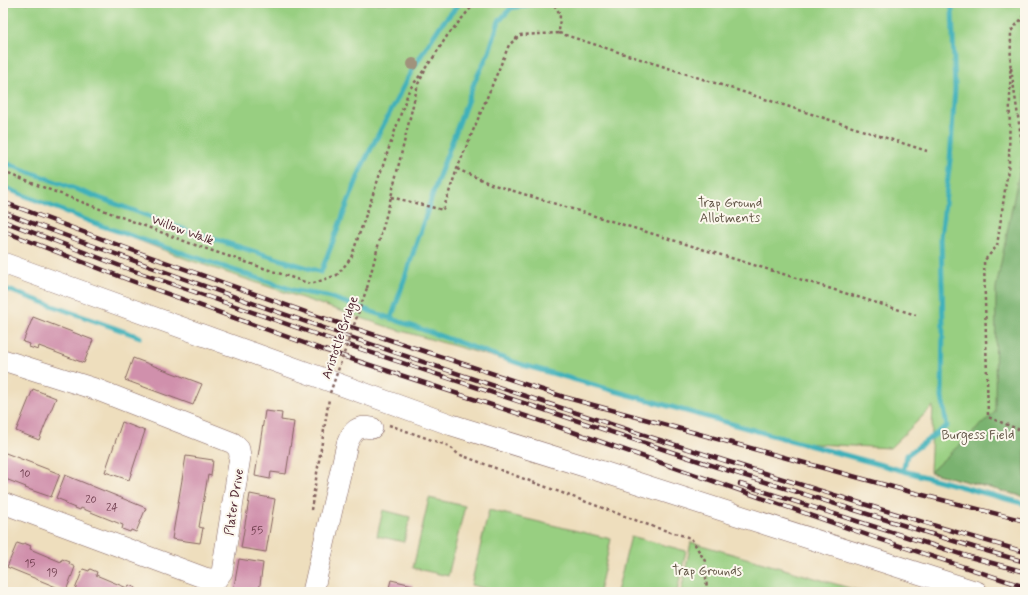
<svg xmlns="http://www.w3.org/2000/svg" width="1028" height="595" font-family="Mynerve,sans-serif">
  <style>
    .green { fill: #98cf81; stroke: #717756 }
    .forest { fill: #7ab26f; stroke: #62684d }
    .lines { fill: none; stroke-linecap: round; stroke-linejoin: round }
    .stream { stroke: #41b1ba; stroke-width: 5 }
    .building { fill: #d090ac }
    .minor-casing { stroke: #83625e; stroke-width: 22 }
    .path { stroke: #83625e; stroke-width: 2.5; stroke-dasharray: 3 3; stroke-linecap: butt }
    .minor { stroke: #fff; stroke-width: 21 }
    .rail-casing { stroke: #4a1f2b; stroke-width: 4.5 }
    .rail { stroke: #fbf7ec; stroke-width: 3; stroke-dasharray: 9; stroke-linecap: butt }
    .path-bridge { stroke: #83625e; stroke-width: 2.5; stroke-dasharray: 3 3; stroke-linecap: butt }
    .tree { fill: #a0927b }
    .labels { text-anchor: middle; stroke-width: 4; stroke-linejoin: round; paint-order: stroke }
    .number-label { font-size: 11px; fill: #6c3b4b }
    .park-label { font-size: 13px; fill: #615445; stroke: #fbf7ec }
    .street-label { font-size: 13px; fill: #4a1f2b; stroke: #fbf7ec }
  </style>
  <rect width="100%" height="100%" fill="#fbf7ec"/>
  <filter id="ink" filterUnits="userSpaceOnUse"><feTurbulence type="fractalNoise" baseFrequency=".025" numOctaves="2"/><feDisplacementMap in="SourceGraphic" scale="8" xChannelSelector="R" yChannelSelector="G"/><feConvolveMatrix kernelMatrix="1 2 1 2 8 2 1 2 1" color-interpolation-filters="sRGB"/></filter>
  <filter id="wash" filterUnits="userSpaceOnUse"><feTurbulence type="fractalNoise" baseFrequency=".012" numOctaves="4" result="noise"/><feDisplacementMap in="SourceGraphic" scale="16" xChannelSelector="R" yChannelSelector="G"/><feGaussianBlur stdDeviation="0.9" result="paint"/><feColorMatrix in="noise" values="0 0 0 0 0 0 0 0 0 0 0 0 0 0 0 0 0 1.4 0 .05"/><feComposite in="paint" operator="in"/></filter>
  <g filter="url(#wash)">
    <rect width="100%" height="100%" fill="#eedebd"/>
    <path class="green" d="M 3,3 L 1025,3 L 1025,497 L 930,472 L 933,406 L 890,448 L 797,443 L 391,328 L 186,259 L 3,187 Z
      M 429,498 L 465,506 L 448,576 L 413,568 Z
      M 383,510 L 410,517 L 404,542 L 377,536 Z
      M 489,510 L 611,539 L 599,592 L 500,592 L 471,585 Z
      M 631,536 L 686,551 L 677,592 L 617,592 Z
      M 691,542 L 863,592 L 681,592 Z"/>
    <path class="forest" d="M 1025,143 L 1025,497 L 930,472 L 995,412 L 996,288 Z"/>
    <g class="lines">
      <path class="stream" d="M 3,162 L 86,193 L 197,234 L 321,272 L 363,164 L 412,70 L 440,26 L 460,3
        M 3,187 L 99,225 L 296,291 L 327,296 L 523,365 L 753,430 L 1025,504
        M 3,288 L 140,337
        M 391,319 L 438,179 L 474,83 L 489,52 L 499,21 L 511,8 L 537,3
        M 903,471 L 907,455 L 947,426 L 942,397 L 943,325 L 941,238 L 950,160 L 955,88 L 952,10 L 950,3"/>
    </g>
    <g id="blocks">
      <path class="building" d="M 33,317 L 93,340 L 84,363 L 39,346 L 38,350 L 29,347 L 30,344 L 23,342 Z
        M 133,358 L 202,384 L 193,405 L 125,380 Z
        M 33,389 L 56,398 L 39,440 L 16,431 Z
        M 265,411 L 282,413 L 281,420 L 294,422 L 286,474 L 271,472 L 270,479 L 255,476 Z
        M 122,422 L 145,431 L 129,480 L 105,472 Z
        M 3,452 L 60,474 L 51,497 L 25,488 L 26,487 L 3,478 Z
        M 186,456 L 213,460 L 211,476 L 208,475 L 199,527 L 203,528 L 200,543 L 172,539 Z
        M 65,475 L 146,508 L 136,532 L 131,530 L 130,532 L 122,529 L 123,525 L 81,508 L 80,510 L 65,504 L 66,502 L 56,498 Z
        M 250,494 L 275,499 L 266,552 L 241,548 Z
        M 17,543 L 23,545 L 24,543 L 31,546 L 30,549 L 61,562 L 62,559 L 70,562 L 69,564 L 75,567 L 66,591 L 7,567 Z
        M 239,559 L 263,563 L 259,592 L 233,592 Z
        M 83,569 L 89,571 L 90,569 L 97,572 L 96,575 L 127,588 L 129,585 L 136,588 L 135,590 L 140,592 L 74,592 Z
        M 391,580 L 413,585 L 411,592 L 388,592 Z
        M 419,588 L 435,591 L 435,592 L 418,592 Z"/>
    </g>
  </g>
  <g filter="url(#ink)">
    <use href="#blocks" fill-opacity="0" stroke="#83625e" stroke-width="1"/>
    <g class="lines">
      <g class="minor-casing">
        <path id="minor" d="M 3,263 L 452,425 L 603,472 L 977,592
          M 3,360 L 98,390 L 233,443 L 239,449 L 240,457 L 222,572 L 216,580 L 205,578 L 3,503
          M 313,592 L 347,444 C 352,431 357,425 372,428"/>
      </g>
      <path class="path" d="M 1025,15 L 1011,31 L 1009,162 L 997,246 L 984,261 L 988,417 L 1025,432
        M 559,33 L 927,151
        M 433,58 L 447,36 L 475,3
        M 1011,68 L 1023,151 L 1025,157
        M 457,169 L 491,184 L 916,315
        M 3,172 L 192,244 L 311,284 L 337,275 L 351,258 L 409,90 L 433,58
        M 391,197 L 443,210 L 457,169 L 509,45 L 520,35 L 559,33 L 560,14 L 553,3
        M 367,288 L 391,197 L 418,84 L 426,69
        M 389,425 L 449,446 L 458,454 L 519,477 L 654,527 L 691,538 L 705,561 L 707,592
        M 311,510 L 329,399"/>
      <use href="#minor" class="minor"/>
      <g class="rail-casing">
        <path id="rail" d="M 3,202 L 137,252 L 320,317 L 564,397 L 911,492 L 1025,521
          M 3,212 C 216,293 431,366 647,436 C 773,476 898,516 1025,552
          M 3,221 L 123,267 L 321,336 L 717,467 L 973,547 L 1025,562
          M 3,231 L 129,280 L 318,348 L 553,425 L 876,538 L 1025,587
          M 740,484 L 970,557 L 1025,572"/>
      </g>
      <use href="#rail" class="rail"/>
      <path class="path-bridge" d="M 330,393 L 367,288"/>
    </g>
    <circle class="tree" cx="413" cy="64" r="6"/>
  </g>
  <g class="labels">
    <g class="number-label">
      <text x="25" y="477">10</text>
      <text x="91" y="503">20</text>
      <text x="112" y="511">24</text>
      <text x="257" y="534">55</text>
      <text x="30" y="567">15</text>
      <text x="52" y="576">19</text>
    </g>
    <g class="park-label">
      <text x="730" y="207">Trap Ground<tspan x="730" dy="15">Allotments</tspan></text>
      <text x="978" y="439">Burgess Field</text>
      <text x="707" y="575">Trap Grounds</text>
    </g>
    <g class="street-label">
      <text transform="translate(183 229) rotate(20)" y="5">Willow Walk</text>
      <text transform="translate(339 337) rotate(-71)" y="5">Aristotle Bridge</text>
      <text transform="translate(233 502) rotate(-81)" y="5">Plater Drive</text>
    </g>
  </g>
  <rect width="1028" height="595" fill="none" stroke="#fbf7ec" stroke-width="16"/>
</svg>
